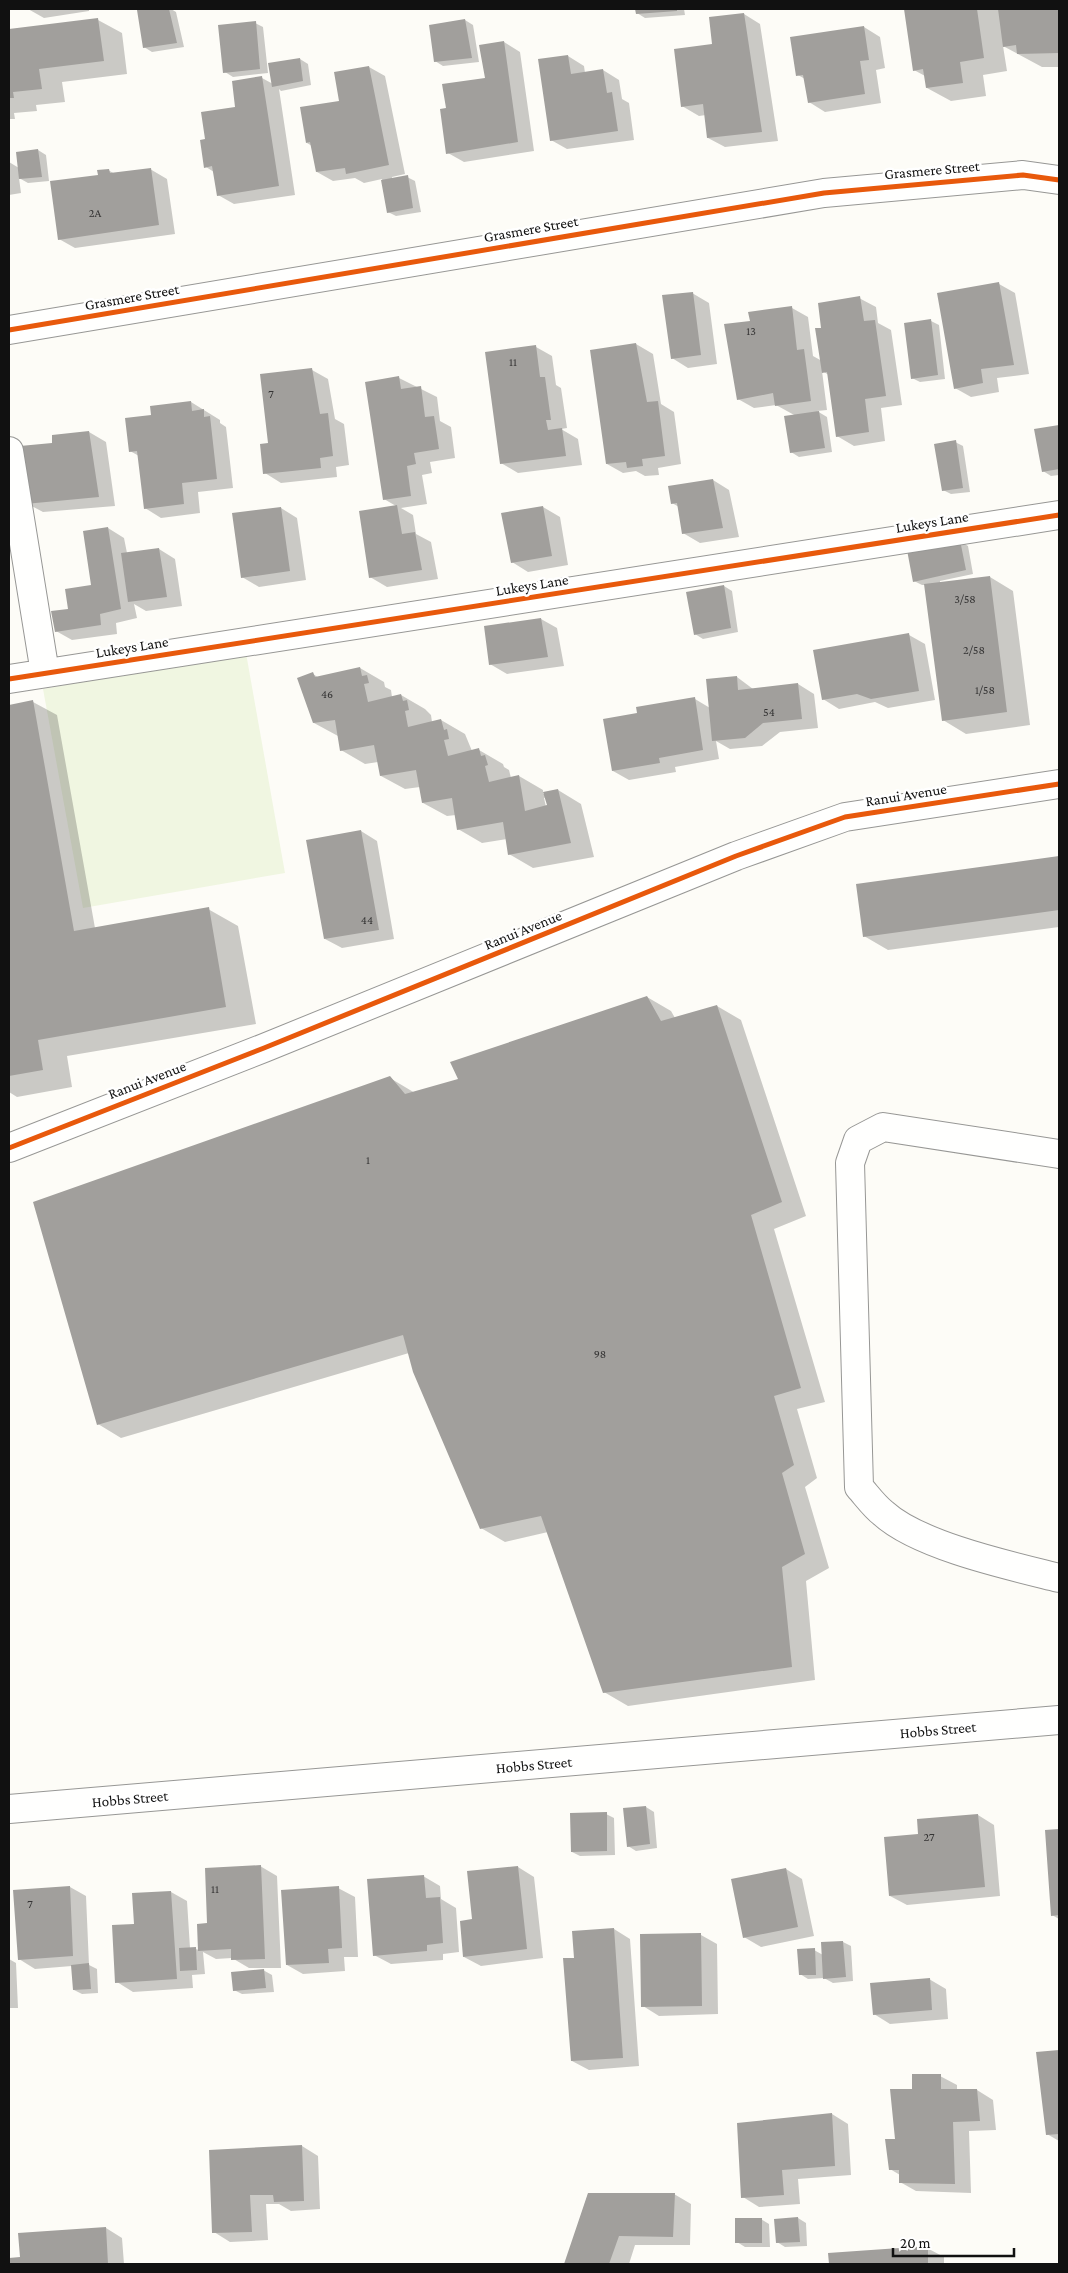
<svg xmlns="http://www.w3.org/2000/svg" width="1068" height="2273" font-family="'Crimson Pro',serif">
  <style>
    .pitch { fill: #f0f6e1 }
    .shadow { fill: #0003; fill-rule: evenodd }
    .building { fill: #a19f9c }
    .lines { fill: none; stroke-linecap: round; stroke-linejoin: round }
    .minor-casing { stroke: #979795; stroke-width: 30 }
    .minor { stroke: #fffffe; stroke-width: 28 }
    .cycleway-casing { stroke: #fff; stroke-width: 8 }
    .cycleway { stroke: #e8590c; stroke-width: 5 }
    .labels { text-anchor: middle; stroke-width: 5; stroke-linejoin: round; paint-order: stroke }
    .number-label { font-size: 12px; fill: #353434 }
    .street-label { font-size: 15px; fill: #111; stroke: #fff }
  </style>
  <rect width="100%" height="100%" fill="#fdfcf7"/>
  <path class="pitch" d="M 246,653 L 285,873 L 83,908 L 43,689 Z"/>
  <path class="shadow" d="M 28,9 L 89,9 L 89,11 L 44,18 Z
    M 157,9 L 171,9 L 176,12 L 184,47 L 152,52 L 144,47 L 139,12 Z
    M 637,9 L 684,9 L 685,15 L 645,18 L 637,13 Z
    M 905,9 L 1059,9 L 1059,67 L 1042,67 L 1003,46 L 1007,71 L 983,75 L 986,96 L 951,101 L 927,88 L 925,76 L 914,70 Z
    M 744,14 L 760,24 L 778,141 L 725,147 L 708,138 L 706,115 L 699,116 L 682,106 L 713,46 Z
    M 98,20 L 122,33 L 127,74 L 62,82 L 65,102 L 36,105 L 37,111 L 14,113 L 15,119 L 9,119 L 9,31 Z
    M 465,20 L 473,25 L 479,62 L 443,66 L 435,61 L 430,26 Z
    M 255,23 L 263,27 L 268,73 L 233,77 L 225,72 Z
    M 864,27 L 880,37 L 885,68 L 876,70 L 881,103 L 825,112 L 809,102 L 805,79 L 798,75 Z
    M 504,42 L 520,52 L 534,151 L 464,162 L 448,153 L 447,109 L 486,79 Z
    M 568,56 L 584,66 L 585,73 L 603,70 L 619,80 L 622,99 L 629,103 L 634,140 L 567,149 L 551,140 Z
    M 300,59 L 308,64 L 311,85 L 281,91 L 279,89 L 295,195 L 234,204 L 218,195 L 214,172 L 206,167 L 207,140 L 262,78 L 273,84 Z
    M 369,67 L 385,76 L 405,174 L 392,177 L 392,179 L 407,177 L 415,181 L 421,212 L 396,216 L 388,212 L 382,179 L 364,183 L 355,178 L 333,181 L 317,172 L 312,146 L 307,143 Z
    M 38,150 L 46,155 L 49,181 L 28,183 L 19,178 L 21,193 L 9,195 L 9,162 L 19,168 Z
    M 150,169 L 167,179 L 175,234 L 75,248 L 59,239 L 100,176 L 108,170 L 115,174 Z
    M 999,284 L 1015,293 L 1029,374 L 997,378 L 999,392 L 971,397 L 955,388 Z
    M 692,293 L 709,303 L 717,364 L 688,368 L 672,358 Z
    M 859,298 L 876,307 L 878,323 L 891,330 L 902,405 L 881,408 L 885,441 L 854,446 L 837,436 L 829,375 L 822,371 L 827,410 L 817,411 L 827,417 L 832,452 L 799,457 L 791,452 L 796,416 L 776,405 L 754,408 L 738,399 L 751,322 L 792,308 L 808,317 L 813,356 L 822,361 L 823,329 Z
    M 931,321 L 939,325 L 945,379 L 920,382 L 912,378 Z
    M 636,344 L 653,354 L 661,404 L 674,412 L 681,464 L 658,468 L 659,475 L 645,476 L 636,471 L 623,473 L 607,464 Z
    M 536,347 L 552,356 L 556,385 L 561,388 L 567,428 L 561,429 L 578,439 L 582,465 L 518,473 L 501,463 Z
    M 312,370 L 328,379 L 335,419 L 344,424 L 349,465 L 336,467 L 337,477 L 281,483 L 265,473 L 270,444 Z
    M 399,378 L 437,397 L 440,421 L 451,427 L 455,458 L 430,462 L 432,473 L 422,475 L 427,504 L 401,508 L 413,515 L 416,534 L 431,542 L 438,579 L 387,587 L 370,577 L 396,506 L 384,499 Z
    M 191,402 L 220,420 L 220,423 L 226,427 L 233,488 L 198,492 L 200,513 L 161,518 L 145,508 L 139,456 L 130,451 L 153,416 Z
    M 1059,426 L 1059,475 L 1051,476 L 1043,471 L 1035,430 Z
    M 89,432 L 106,442 L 115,506 L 43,512 L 26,503 L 54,445 Z
    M 955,442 L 963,446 L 970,492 L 951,494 L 943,490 Z
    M 713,480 L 729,490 L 739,537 L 700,543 L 683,533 L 679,507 L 672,503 Z
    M 543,507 L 560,517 L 568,565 L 528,572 L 512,562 Z
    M 281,508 L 297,518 L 306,580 L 259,587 L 242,577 Z
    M 108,528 L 124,538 L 127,553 L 159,549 L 175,559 L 182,606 L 146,611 L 134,604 L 137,618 L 116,623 L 117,634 L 72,640 L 56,631 L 69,610 L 93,586 Z
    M 960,541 L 968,546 L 973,574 L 940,581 L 940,583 L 990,577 L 1013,591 L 1030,725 L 966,734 L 943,720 L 926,585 L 922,585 L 914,581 Z
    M 724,586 L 732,591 L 738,632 L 703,639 L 695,634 Z
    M 541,619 L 557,628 L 564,666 L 507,674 L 490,664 Z
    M 909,635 L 925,644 L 935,700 L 888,708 L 875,702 L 839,709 L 823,699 Z
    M 360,668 L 384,682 L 385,687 L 391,690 L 392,697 L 401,695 L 425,709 L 431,715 L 432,722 L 441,720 L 465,734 L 472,751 L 479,750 L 503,764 L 504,767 L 509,770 L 511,778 L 519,776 L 543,790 L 543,794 L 558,790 L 581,804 L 594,857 L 533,868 L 509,854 L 507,839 L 482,843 L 458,829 L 456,815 L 447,816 L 423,803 L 420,787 L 405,789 L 381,776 L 378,762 L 365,764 L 341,750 L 338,736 L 314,723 L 313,674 L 319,678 ZM 546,797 L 548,806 L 546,807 L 544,798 Z
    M 737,677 L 753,689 L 798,684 L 814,694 L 818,728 L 780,732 L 762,746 L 730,749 L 716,741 L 719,759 L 675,767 L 676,772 L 629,780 L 613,771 L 639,714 L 695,699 L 710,708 Z
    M 33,702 L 57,715 L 95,928 L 208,909 L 238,926 L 256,1024 L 67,1056 L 72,1087 L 17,1097 L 9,1092 L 9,706 Z
    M 361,831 L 377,841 L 394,939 L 342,948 L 325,939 Z
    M 1059,857 L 1059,927 L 888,950 L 864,936 L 857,885 Z
    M 647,997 L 671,1011 L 675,1018 L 717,1006 L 741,1020 L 806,1216 L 774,1229 L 825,1402 L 797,1409 L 817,1478 L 805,1487 L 829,1568 L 806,1581 L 815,1680 L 628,1706 L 604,1692 L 548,1532 L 505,1542 L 481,1528 L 409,1353 L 121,1438 L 98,1424 L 390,1078 L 415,1093 L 460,1080 Z
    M 646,1807 L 654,1812 L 657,1848 L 636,1851 L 628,1846 Z
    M 606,1814 L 614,1818 L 615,1855 L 580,1856 L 572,1852 Z
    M 978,1815 L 994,1825 L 1000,1896 L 907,1905 L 890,1896 L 920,1835 Z
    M 1059,1830 L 1059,1919 L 1052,1915 L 1046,1831 Z
    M 260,1866 L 277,1876 L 281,1968 L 249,1968 L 232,1958 L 216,1959 L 203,1952 L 205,1974 L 192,1975 L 193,1988 L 133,1992 L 117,1982 L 136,1925 L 134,1894 L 171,1892 L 187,1901 L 190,1948 L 200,1950 L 209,1924 Z
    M 518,1867 L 534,1877 L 543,1958 L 481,1966 L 464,1957 L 474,1920 Z
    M 786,1869 L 802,1879 L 814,1936 L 761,1947 L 744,1937 Z
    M 423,1876 L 440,1886 L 441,1899 L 456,1908 L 459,1952 L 443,1954 L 443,1960 L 391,1964 L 374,1955 Z
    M 70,1887 L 86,1896 L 89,1965 L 97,1969 L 98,1993 L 82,1994 L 74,1990 L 72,1966 L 35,1969 L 19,1959 Z
    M 338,1888 L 355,1897 L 358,1957 L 344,1957 L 345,1971 L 303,1974 L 287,1965 Z
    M 614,1929 L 630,1939 L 639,2066 L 589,2070 L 572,2061 L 575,1959 Z
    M 701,1935 L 717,1944 L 718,2014 L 659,2016 L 643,2006 Z
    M 843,1942 L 851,1946 L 853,1981 L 833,1983 L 824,1978 L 808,1979 L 800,1974 L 814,1950 L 823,1955 L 822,1943 Z
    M 9,1959 L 16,1963 L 18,2008 L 9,2008 Z
    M 263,1970 L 272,1975 L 274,1992 L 242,1994 L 234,1990 Z
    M 929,1979 L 946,1989 L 948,2019 L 890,2024 L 874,2014 Z
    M 1059,2051 L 1059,2141 L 1047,2134 L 1038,2053 Z
    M 940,2076 L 957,2085 L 957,2090 L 977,2090 L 993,2100 L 996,2130 L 969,2131 L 971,2193 L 916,2191 L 900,2182 L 900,2175 L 890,2169 L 896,2141 L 913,2091 Z
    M 832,2114 L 848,2124 L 851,2175 L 798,2179 L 800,2204 L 759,2207 L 743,2197 Z
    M 302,2146 L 318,2156 L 320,2209 L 291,2211 L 279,2204 L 266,2204 L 268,2240 L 230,2242 L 214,2232 L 210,2151 Z
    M 588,2194 L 674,2194 L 691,2204 L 690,2245 L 635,2245 L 629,2264 L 565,2264 Z
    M 798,2218 L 806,2223 L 807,2246 L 785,2247 L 777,2242 Z
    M 761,2219 L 769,2224 L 770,2247 L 745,2247 L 737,2242 Z
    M 106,2228 L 122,2238 L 124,2264 L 9,2264 L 9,2259 L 21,2258 Z
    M 927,2248 L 944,2257 L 944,2264 L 831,2264 L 830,2254 Z"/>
  <path class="building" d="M 148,9 L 169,9 L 177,43 L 143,48 L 137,10 Z
    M 635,9 L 677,9 L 677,11 L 636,14 Z
    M 904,9 L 977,9 L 984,58 L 960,62 L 963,83 L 926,88 L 923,69 L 913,71 Z
    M 998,9 L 1059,9 L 1059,53 L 1017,54 L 1016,45 L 1003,47 Z
    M 744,13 L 762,132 L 707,138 L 703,104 L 681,107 L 674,49 L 712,44 L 709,17 Z
    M 98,18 L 104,61 L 39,69 L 42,89 L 13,92 L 14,98 L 9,98 L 9,29 Z
    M 465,19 L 472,58 L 434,62 L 429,25 Z
    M 256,21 L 260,69 L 223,73 L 218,25 Z
    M 864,26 L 869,60 L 860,61 L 865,94 L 808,103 L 803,75 L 796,76 L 790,37 Z
    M 504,41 L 518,142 L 446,154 L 440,109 L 446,108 L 442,84 L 485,78 L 479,45 Z
    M 568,55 L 571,74 L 603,69 L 607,93 L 612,92 L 618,131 L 550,141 L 538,59 Z
    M 300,58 L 303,81 L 272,87 L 268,63 Z
    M 369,66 L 389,165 L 346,174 L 345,168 L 316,172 L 310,142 L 306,143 L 300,107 L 339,101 L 334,72 Z
    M 262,76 L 279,186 L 217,196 L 212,166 L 204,168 L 200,140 L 205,139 L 201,112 L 235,107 L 232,81 Z
    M 38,149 L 42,177 L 19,179 L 16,152 Z
    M 151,168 L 159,225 L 58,240 L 50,181 L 98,175 L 97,170 L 109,169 L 110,173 Z
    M 408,175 L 413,208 L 387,213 L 381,180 Z
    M 999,282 L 1014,365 L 981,369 L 983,383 L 954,389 L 937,293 Z
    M 693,292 L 701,355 L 671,359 L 662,295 Z
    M 860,296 L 864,321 L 875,320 L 886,396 L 865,399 L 869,432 L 836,437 L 827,372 L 822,373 L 815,328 L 821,328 L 818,303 Z
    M 792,306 L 797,350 L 804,349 L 811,401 L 775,406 L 773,393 L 737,400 L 724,324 L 750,321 L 748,312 Z
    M 931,319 L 938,375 L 911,379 L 904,323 Z
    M 636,343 L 647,402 L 658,401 L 665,456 L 642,459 L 643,466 L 627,468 L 626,462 L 606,464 L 590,350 Z
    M 536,345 L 540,377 L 545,377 L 551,420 L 546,420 L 548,430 L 562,428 L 566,456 L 500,464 L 485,352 Z
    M 312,368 L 320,414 L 328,413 L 333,456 L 320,458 L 321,468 L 263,474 L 260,444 L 268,443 L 260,374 Z
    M 399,376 L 401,389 L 421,386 L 425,417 L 434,416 L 439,449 L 414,453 L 416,464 L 407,466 L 411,496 L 383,500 L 365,382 Z
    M 191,401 L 192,411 L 204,409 L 204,417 L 210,416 L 217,479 L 182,483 L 184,504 L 144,509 L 137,451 L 129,452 L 125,418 L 151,415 L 150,406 Z
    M 819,411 L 825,448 L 790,453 L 784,416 Z
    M 1059,425 L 1059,469 L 1042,472 L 1034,429 Z
    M 89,431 L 99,497 L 25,504 L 20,446 L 52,443 L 52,435 Z
    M 956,440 L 963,488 L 942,491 L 934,444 Z
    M 713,479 L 723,528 L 682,534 L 677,503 L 671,504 L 668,486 Z
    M 397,505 L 402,534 L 415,532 L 422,570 L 369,578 L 359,511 Z
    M 543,506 L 552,556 L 511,563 L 501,513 Z
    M 281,507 L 290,571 L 241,578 L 232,513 Z
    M 108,527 L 121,609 L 100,614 L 101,625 L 55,632 L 51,611 L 68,609 L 65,589 L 91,585 L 83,531 Z
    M 960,540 L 966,570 L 913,582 L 907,550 Z
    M 159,548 L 167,597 L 128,602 L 121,553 Z
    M 990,576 L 1007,712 L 942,721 L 924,584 Z
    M 724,585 L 731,628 L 694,635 L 686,592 Z
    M 541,618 L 548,657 L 489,665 L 484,626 Z
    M 909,633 L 919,691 L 871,699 L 857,694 L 822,700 L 813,650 Z
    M 360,667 L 362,676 L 367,675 L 369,683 L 364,684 L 368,702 L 401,694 L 403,701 L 407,700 L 409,710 L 405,711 L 408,727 L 441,719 L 444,730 L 447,729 L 449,739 L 444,740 L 448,756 L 479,748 L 481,756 L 485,755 L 488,765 L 485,766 L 489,782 L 519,775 L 525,811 L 547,805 L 543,792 L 558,789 L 571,843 L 508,855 L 503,822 L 457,830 L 452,798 L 422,803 L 416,770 L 380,776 L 374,745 L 340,751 L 335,720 L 313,723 L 297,678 L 313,672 L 315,677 Z
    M 737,676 L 738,690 L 798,683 L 802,719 L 763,723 L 745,738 L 712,741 L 706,679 Z
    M 695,697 L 703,750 L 659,758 L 660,763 L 612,771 L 603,719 L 637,713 L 636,707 Z
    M 33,700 L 74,931 L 209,907 L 226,1007 L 38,1040 L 43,1070 L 9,1076 L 9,705 Z
    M 361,830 L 379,930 L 324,939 L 306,840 Z
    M 1059,856 L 1059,910 L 863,937 L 856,884 Z
    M 647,996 L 661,1021 L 717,1005 L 782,1202 L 751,1215 L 801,1388 L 774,1396 L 794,1465 L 782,1473 L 805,1554 L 782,1567 L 792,1667 L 603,1693 L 541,1516 L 480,1529 L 413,1372 L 403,1335 L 97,1425 L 33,1202 L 390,1076 L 405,1094 L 458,1079 L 450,1062 Z
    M 646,1806 L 650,1844 L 627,1847 L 623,1808 Z
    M 607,1812 L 607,1851 L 571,1852 L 570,1813 Z
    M 978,1814 L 985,1887 L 889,1896 L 884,1837 L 918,1834 L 917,1819 Z
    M 1059,1829 L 1059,1915 L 1051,1916 L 1045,1830 Z
    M 261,1865 L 265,1959 L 231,1960 L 231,1949 L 198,1951 L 197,1924 L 207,1923 L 205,1868 Z
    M 518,1866 L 527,1949 L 463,1957 L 460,1921 L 472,1919 L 467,1871 Z
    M 786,1868 L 798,1927 L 743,1938 L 731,1879 Z
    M 424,1875 L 426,1898 L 440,1897 L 443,1943 L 427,1945 L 427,1951 L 373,1956 L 367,1879 Z
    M 70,1886 L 73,1956 L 18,1960 L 13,1890 Z
    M 339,1886 L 342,1948 L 328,1949 L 329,1963 L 286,1965 L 281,1890 Z
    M 171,1891 L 177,1979 L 115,1983 L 112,1925 L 134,1924 L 132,1893 Z
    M 614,1928 L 623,2058 L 571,2061 L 563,1958 L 574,1958 L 572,1931 Z
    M 701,1933 L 702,2006 L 641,2007 L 640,1934 Z
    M 843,1941 L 846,1977 L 823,1979 L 821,1942 Z
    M 196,1947 L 197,1970 L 180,1971 L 179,1948 Z
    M 815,1948 L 816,1975 L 799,1975 L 797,1949 Z
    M 89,1963 L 91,1989 L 73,1990 L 71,1965 Z
    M 264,1969 L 266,1988 L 233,1991 L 231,1972 Z
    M 930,1978 L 932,2010 L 873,2015 L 870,1983 Z
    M 1059,2050 L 1059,2134 L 1046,2135 L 1036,2052 Z
    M 912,2074 L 941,2074 L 941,2089 L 977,2089 L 980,2121 L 953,2122 L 955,2184 L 899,2183 L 899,2170 L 889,2170 L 885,2139 L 895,2139 L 890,2089 L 912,2089 Z
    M 832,2113 L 835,2166 L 782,2170 L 784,2195 L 741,2198 L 737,2123 Z
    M 302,2145 L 304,2201 L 274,2202 L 273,2195 L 250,2195 L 252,2232 L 212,2233 L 209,2150 Z
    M 588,2193 L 675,2193 L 673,2237 L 619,2236 L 609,2264 L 564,2264 Z
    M 798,2217 L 800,2242 L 776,2243 L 774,2219 Z
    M 735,2218 L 762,2218 L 762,2243 L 735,2243 Z
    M 106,2227 L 108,2264 L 9,2264 L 9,2258 L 20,2257 L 18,2233 Z
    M 928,2246 L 928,2264 L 829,2264 L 828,2253 Z"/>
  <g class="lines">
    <g class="minor-casing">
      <path id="minor" d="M 9,330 L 824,193 L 1023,175 L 1059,180
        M 9,451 L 45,673
        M 9,679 L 1059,515
        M 9,1148 L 264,1048 L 736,856 L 845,817 L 1059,784
        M 1059,1154 L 883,1127 L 858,1140 L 850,1163 L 859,1487 C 867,1496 874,1506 883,1513 C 919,1546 1011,1566 1059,1578
        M 9,1809 L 1059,1720"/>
    </g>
    <use href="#minor" class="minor"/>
    <g class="cycleway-casing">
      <path id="cycleway" d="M 9,330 L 824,193 L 1023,175 L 1059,180
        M 9,679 L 1059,515
        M 9,1148 L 264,1048 L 736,856 L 845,817 L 1059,784"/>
    </g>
    <use href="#cycleway" class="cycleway"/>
  </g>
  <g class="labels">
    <g class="number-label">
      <text x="95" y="217">2A</text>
      <text x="751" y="335">13</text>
      <text x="513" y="366">11</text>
      <text x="271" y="398">7</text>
      <text x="965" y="603">3/58</text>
      <text x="974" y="654">2/58</text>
      <text x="985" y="694">1/58</text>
      <text x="327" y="698">46</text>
      <text x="769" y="716">54</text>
      <text x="367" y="924">44</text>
      <text x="368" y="1164">1</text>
      <text x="600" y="1358">98</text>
      <text x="929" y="1841">27</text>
      <text x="215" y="1893">11</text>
      <text x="30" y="1908">7</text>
    </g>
    <g class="street-label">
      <text transform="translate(932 170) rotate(-5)" y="5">Grasmere Street</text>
      <text transform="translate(531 229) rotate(-10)" y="5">Grasmere Street</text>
      <text transform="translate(132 297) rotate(-10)" y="5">Grasmere Street</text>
      <text transform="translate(932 522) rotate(-9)" y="5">Lukeys Lane</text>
      <text transform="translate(532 585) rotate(-9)" y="5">Lukeys Lane</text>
      <text transform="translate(132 647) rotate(-9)" y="5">Lukeys Lane</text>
      <text transform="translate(906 795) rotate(-9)" y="5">Ranui Avenue</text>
      <text transform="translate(523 930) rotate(-22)" y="5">Ranui Avenue</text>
      <text transform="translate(147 1080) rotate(-21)" y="5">Ranui Avenue</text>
      <text transform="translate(938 1730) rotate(-5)" y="5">Hobbs Street</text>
      <text transform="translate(534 1765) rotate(-5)" y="5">Hobbs Street</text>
      <text transform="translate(130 1799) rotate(-5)" y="5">Hobbs Street</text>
    </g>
  </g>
  <rect width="1068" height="2273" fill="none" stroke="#111111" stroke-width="20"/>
  <path d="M893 2248v8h121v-8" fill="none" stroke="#111111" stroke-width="2.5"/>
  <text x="900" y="2248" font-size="15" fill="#111111" stroke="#ffffff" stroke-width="4" paint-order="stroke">20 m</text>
</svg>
